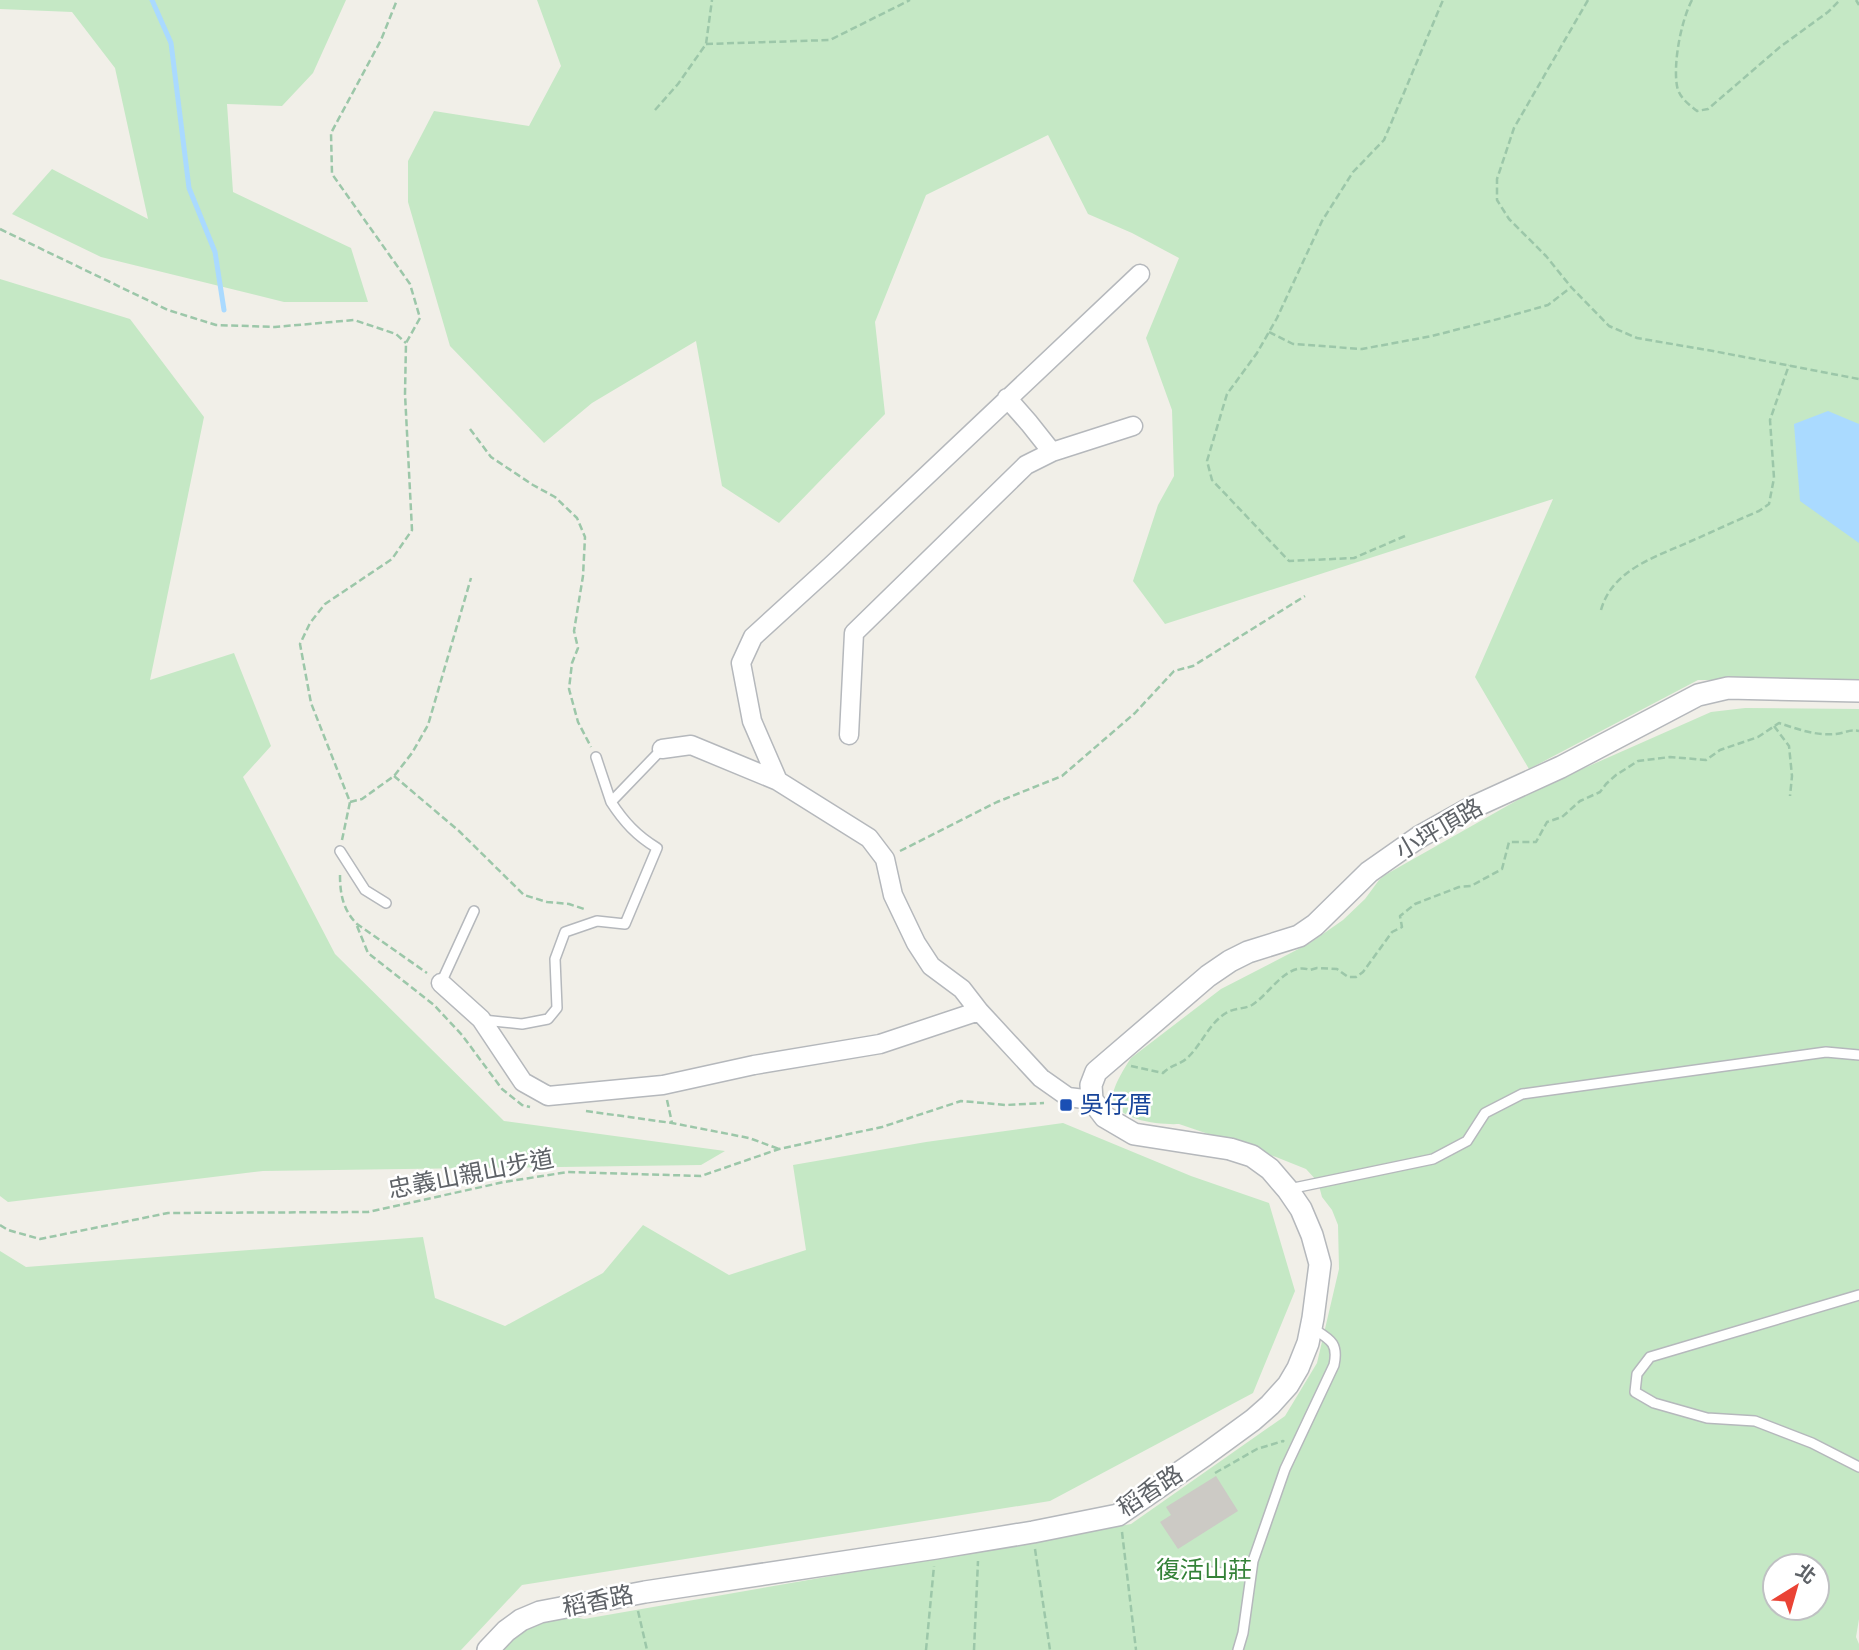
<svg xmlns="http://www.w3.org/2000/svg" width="1859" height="1650" font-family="'Open Sans','Noto Sans TC',sans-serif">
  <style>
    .green { fill: #c5e8c5; fill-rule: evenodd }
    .water { fill: #aadaff }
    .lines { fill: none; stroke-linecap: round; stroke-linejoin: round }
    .stream { stroke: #aadaff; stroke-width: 5 }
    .building { fill: #cccac5 }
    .service-casing { stroke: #b5b8bc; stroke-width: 12 }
    .minor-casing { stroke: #b5b8bc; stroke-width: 21 }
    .tertiary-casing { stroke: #b5b8bc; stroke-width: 24 }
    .path { stroke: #9cc7a9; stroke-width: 2.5; stroke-dasharray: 7 3.5; stroke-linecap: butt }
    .service { stroke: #fff; stroke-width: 9 }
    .minor { stroke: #fff; stroke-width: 18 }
    .tertiary { stroke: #fff; stroke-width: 21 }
    .transit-dot { fill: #1a4fb4; stroke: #fff; stroke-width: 2.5 }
    .labels { text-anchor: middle; stroke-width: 5; stroke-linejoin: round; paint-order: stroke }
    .street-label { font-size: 24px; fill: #5f6368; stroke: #fff }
    .transit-label { font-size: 24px; fill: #164399; stroke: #fff; text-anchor: start }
    .park-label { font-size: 24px; fill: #348238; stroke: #fff }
  </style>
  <rect width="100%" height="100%" fill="#f1efe8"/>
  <path class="green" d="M 0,0 L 346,0 L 313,73 L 282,106 L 227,104 L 233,192 L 351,248 L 368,302 L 284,302 L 101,257 L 12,214 L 52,169 L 148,219 L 115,68 L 72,12 L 0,9 Z
    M 537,0 L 1859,0 L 1859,680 L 1698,680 L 1529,769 L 1475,677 L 1553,499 L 1165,624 L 1133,581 L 1158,505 L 1174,476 L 1172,410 L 1146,338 L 1179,258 L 1132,233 L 1088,214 L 1048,135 L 926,195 L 875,322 L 885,414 L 779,523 L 722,486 L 696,341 L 592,403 L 544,443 L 450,346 L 408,202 L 408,161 L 434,111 L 529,126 L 561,66 Z
    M 0,279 L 130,319 L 204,417 L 150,680 L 234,653 L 271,746 L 243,777 L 335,954 L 504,1121 L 725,1151 L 701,1165 L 263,1171 L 8,1202 L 0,1196 Z
    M 1745,708 L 1859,709 L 1859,1619 L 1856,1637 L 1859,1644 L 1859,1650 L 499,1650 L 544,1611 L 584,1619 L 1131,1524 L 1285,1416 L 1317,1363 L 1339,1269 L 1338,1225 L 1332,1210 L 1322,1197 L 1318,1182 L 1306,1169 L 1276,1157 L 1179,1124 C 1161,1125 1115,1121 1113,1097 C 1112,1088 1126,1065 1131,1058 L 1221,989 L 1310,943 L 1343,920 L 1365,899 L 1379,880 L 1385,875 L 1537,789 L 1711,712 ZM 1775,1566 L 1817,1566 L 1817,1608 L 1775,1608 Z
    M 1063,1123 L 1191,1176 L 1269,1203 L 1295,1291 L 1253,1393 L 1050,1501 L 522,1585 L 461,1650 L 0,1650 L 0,1251 L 26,1267 L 423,1237 L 435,1298 L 505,1326 L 603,1273 L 643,1225 L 729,1275 L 806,1250 L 793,1165 L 926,1142 Z"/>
  <path class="water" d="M 1828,411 L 1859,424 L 1859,543 L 1800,501 L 1794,424 Z"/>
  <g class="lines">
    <path class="stream" d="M 152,0 L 171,43 L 189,188 L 215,252 L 224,310"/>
  </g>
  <path class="building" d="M 1216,1476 L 1238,1511 L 1178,1549 L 1160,1522 L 1171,1515 L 1166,1507 Z"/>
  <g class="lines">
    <g class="service-casing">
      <path id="service" d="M 596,757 L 611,802 L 662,749
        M 340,851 L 365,890 L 386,903
        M 441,983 L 474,911
        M 483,1020 L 522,1024 L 548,1019 L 557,1008 L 555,959 L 565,932 L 597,921 L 625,924 L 657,848 C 637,836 624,822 611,802
        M 1289,1189 L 1433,1159 L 1467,1141 L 1485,1113 L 1522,1094 L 1826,1052 L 1859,1055
        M 1859,1295 L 1650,1357 L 1637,1374 L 1635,1392 L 1654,1403 L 1707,1418 L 1755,1421 L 1812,1443 L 1859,1467
        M 1191,1565 C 1218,1577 1228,1575 1253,1561
        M 1238,1650 L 1243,1633 L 1253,1561 L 1285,1469 L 1334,1365 C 1339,1342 1329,1339 1312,1328"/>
    </g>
    <g class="minor-casing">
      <path id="minor" d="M 1052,452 L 1133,426
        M 849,735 L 854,633 L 1026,465 L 1052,452 L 1029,423 L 1007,398
        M 662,749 L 691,745 L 778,781
        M 441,983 L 481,1019 L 523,1082 L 548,1096 L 663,1085 L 754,1065 L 880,1044 L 979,1011 L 1041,1078 L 1068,1097 L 1092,1100
        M 979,1011 L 962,989 L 931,966 L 916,943 L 893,895 L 885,859 L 869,838 L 778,781 L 752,721 L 741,663 L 753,637 L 832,565 L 1140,274"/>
    </g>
    <g class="tertiary-casing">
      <path id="tertiary" d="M 488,1650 L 506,1631 L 521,1620 L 540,1612 L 645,1592 L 936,1548 L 1033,1532 L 1118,1515 L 1205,1455 L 1253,1420 L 1270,1405 L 1288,1385 L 1298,1368 L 1308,1343 L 1313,1318 L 1320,1264 L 1312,1235 L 1301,1209 L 1288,1190 L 1270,1169 L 1252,1156 L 1230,1149 L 1134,1134 L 1105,1117 L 1092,1100 L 1091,1085 L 1096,1072 L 1208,976 L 1230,961 L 1248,952 L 1299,936 L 1315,925 L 1369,872 L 1419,837 L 1469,809 L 1561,767 L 1698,695 L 1728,688 L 1859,691"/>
    </g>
    <path class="path" d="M 1588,0 L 1514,128 L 1497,179 L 1497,200 L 1509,219 L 1546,256 L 1571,287 L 1609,326 L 1637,338 L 1713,351 L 1859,379
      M 1692,0 C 1681,21 1673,63 1677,86 C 1679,97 1688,104 1697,111 L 1708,109 L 1780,47 L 1828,12 L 1840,0
      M 1856,0 L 1859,5
      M 706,44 L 830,40 L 910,0
      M 655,110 L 678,84 L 706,44 L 712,0
      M 0,229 L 168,310 L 216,325 L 275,327 L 354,320 L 396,334 L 406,343
      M 1269,332 L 1293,344 L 1362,349 L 1432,336 L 1502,318 L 1548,305 L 1570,288
      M 470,429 L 491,457 L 533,485 L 555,497 L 577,518 L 585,537 L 583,576 L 574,631 L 578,648 L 572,663 L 569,689 L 578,722 L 591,747
      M 1405,536 L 1354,558 L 1289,561 L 1212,480 L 1207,461 L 1227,394 L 1257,353 L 1277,318 L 1322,221 L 1353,172 L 1384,140 L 1443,0
      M 1601,610 C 1612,570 1655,557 1689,542 C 1712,532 1735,521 1759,511 L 1769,504 L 1774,478 L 1770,420 L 1789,365
      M 1774,726 L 1789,746 L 1792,776 L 1790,796
      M 394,776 L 459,831 L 524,895 L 547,902 L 569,904 L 587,910
      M 350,802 L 362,799 L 394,776 L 412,753 L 428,725 L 471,578
      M 342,840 L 350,802 L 311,703 L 300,644 L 310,623 L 325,604 L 392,559 L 412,530 L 405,394 L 406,343 L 420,318 L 410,284 L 332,174 L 331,133 L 381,40 L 397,0
      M 900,851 L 997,802 L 1062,776 L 1135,713 L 1174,671 L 1193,666 L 1305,596
      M 340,875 C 340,894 343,910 357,924 L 427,973
      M 357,926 L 368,953 L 434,1005 L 462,1035 L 502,1089 L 522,1105 L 530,1107
      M 1131,1066 L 1163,1073 C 1171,1065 1179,1065 1186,1059 C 1202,1045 1208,1024 1226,1013 C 1234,1008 1245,1009 1252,1005 C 1270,994 1287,961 1310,970 L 1317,968 L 1337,969 L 1348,977 L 1356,977 L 1363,972 L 1392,932 L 1402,927 L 1400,916 L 1415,904 L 1459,887 L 1471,886 L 1502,869 L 1509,842 L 1536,842 L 1547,822 L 1562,817 L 1580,801 L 1600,792 L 1606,784 L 1616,775 L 1638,761 L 1670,757 L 1706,760 L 1720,750 L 1758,737 L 1779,723 C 1797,729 1816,736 1836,734 C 1846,733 1848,729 1859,731
      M 667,1100 L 672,1123 L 749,1138 L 779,1149
      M 586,1111 L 672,1123
      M 0,1225 L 8,1230 L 40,1239 L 168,1213 L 368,1212 L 504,1182 L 568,1172 L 701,1176 L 779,1149 L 882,1127 L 961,1101 L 1006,1105 L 1044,1103
      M 1215,1473 L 1257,1449 L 1283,1441 L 1284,1442
      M 1122,1532 L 1136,1650
      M 1035,1549 L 1050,1650
      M 638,1611 L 647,1650
      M 926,1650 L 934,1566
      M 974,1650 L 978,1561"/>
    <use href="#service" class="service"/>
    <use href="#minor" class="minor"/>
    <use href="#tertiary" class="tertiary"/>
  </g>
  <rect class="transit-dot" x="1059" y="1098" width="14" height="14" rx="3.5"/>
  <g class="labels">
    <g class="street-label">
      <text transform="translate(1439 829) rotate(-30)" y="8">小坪頂路</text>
      <text transform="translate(471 1174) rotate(-11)" y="8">忠義山親山步道</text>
      <text transform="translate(1150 1491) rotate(-33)" y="8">稻香路</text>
      <text transform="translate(598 1601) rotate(-11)" y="8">稻香路</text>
    </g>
    <g class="transit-label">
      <text x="1080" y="1113">吳仔厝</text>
    </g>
    <g class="park-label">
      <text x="1204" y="1578">復活山莊</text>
    </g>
  </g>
  <g transform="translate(1796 1587) rotate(37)"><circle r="33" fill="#ffffff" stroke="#bfc1c3" stroke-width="2"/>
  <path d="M0-5L12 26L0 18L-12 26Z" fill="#ea4335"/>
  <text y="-10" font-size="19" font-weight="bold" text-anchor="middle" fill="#5f6368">北</text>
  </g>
</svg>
